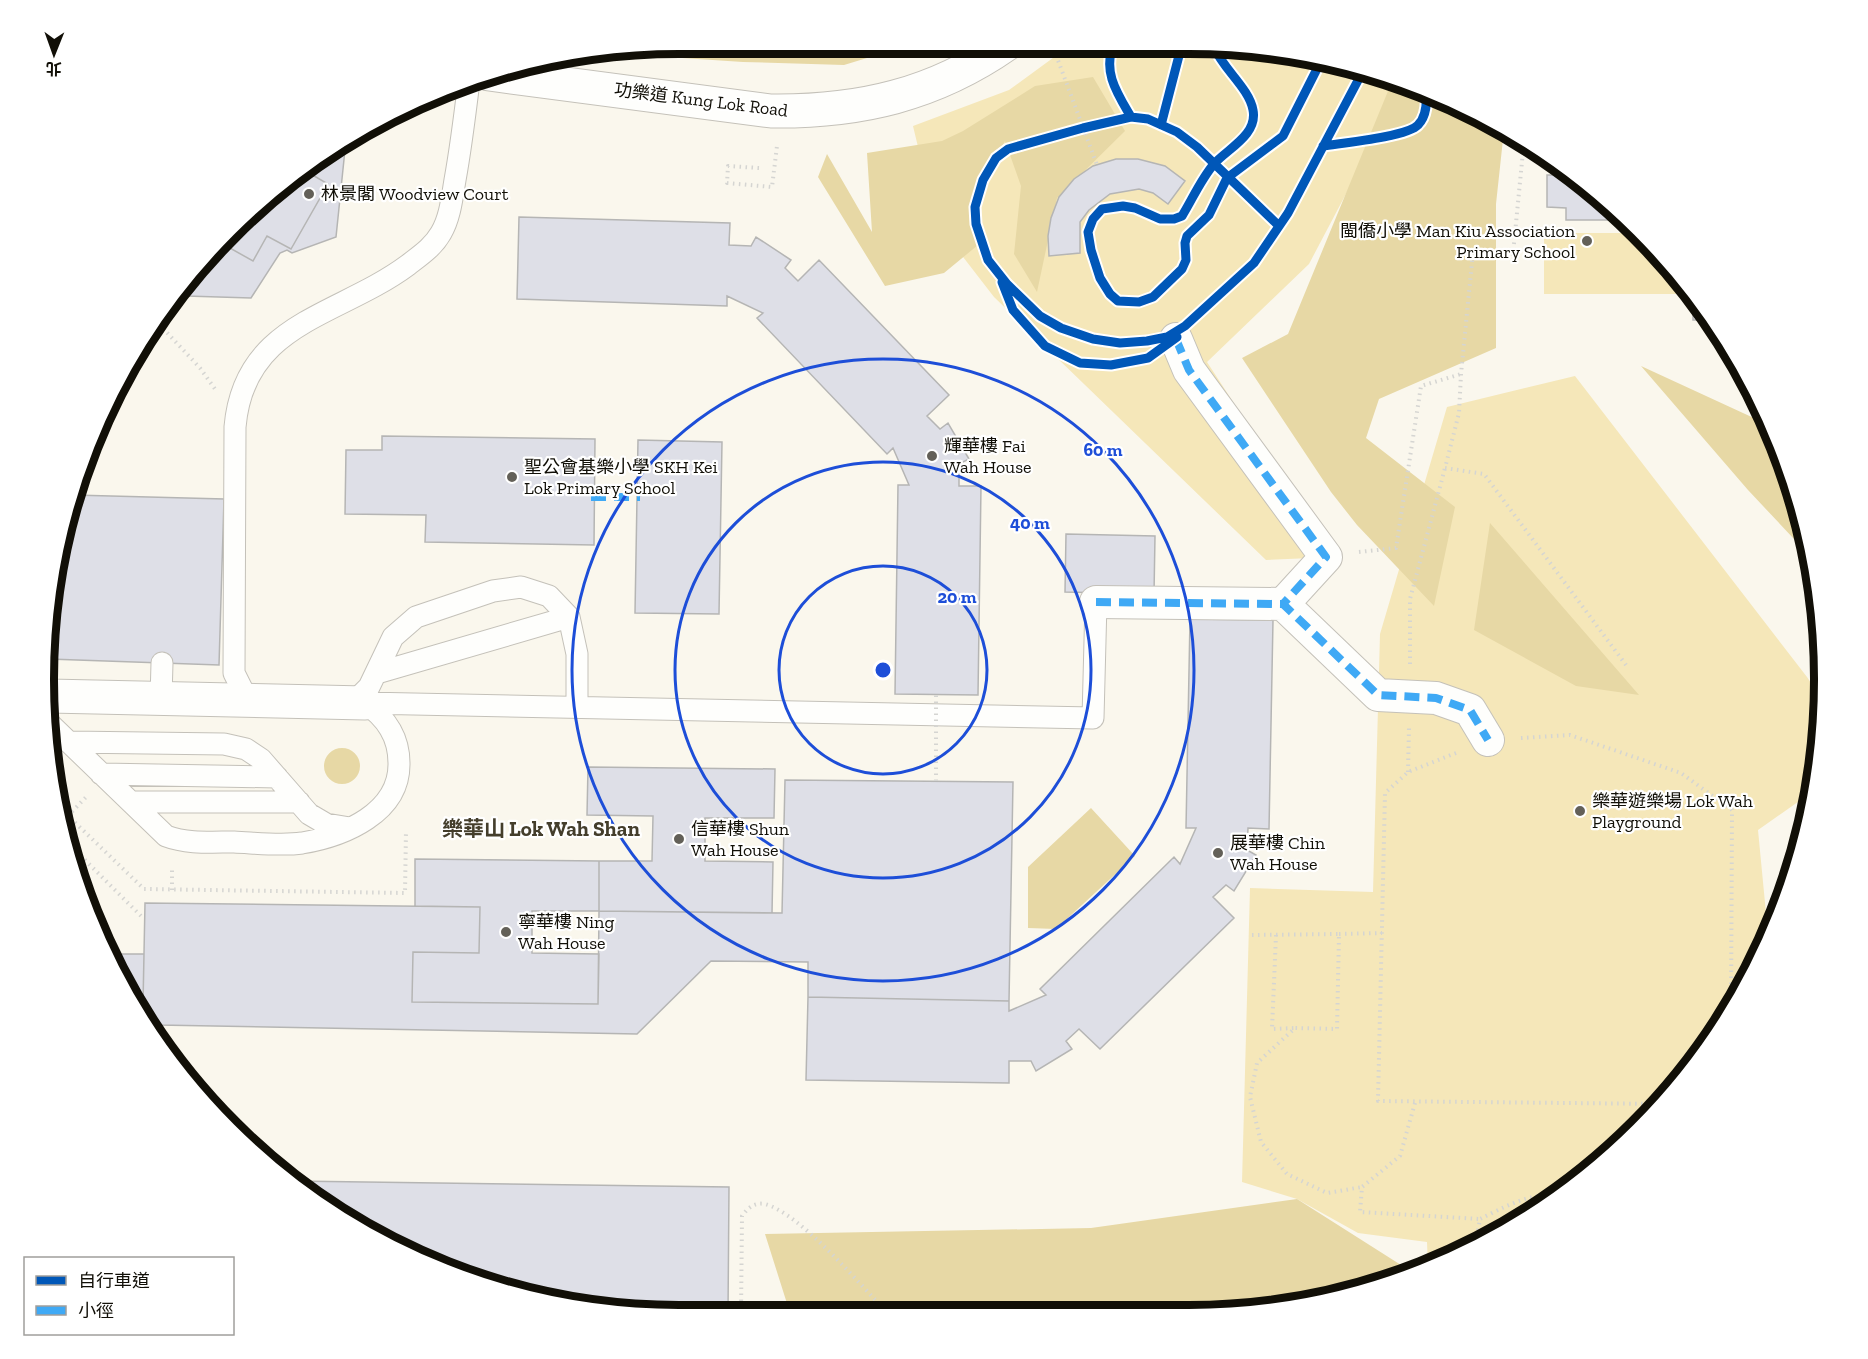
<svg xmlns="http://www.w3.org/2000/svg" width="1868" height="1359" font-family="'Zilla Slab','Noto Sans TC',serif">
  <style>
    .green { fill: #f5e7b9 }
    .forest { fill: #e7d8a5 }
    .building { fill: #dedfe7; stroke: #b5b5b4; stroke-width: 1.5 }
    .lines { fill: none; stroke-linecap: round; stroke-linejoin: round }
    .service-casing { stroke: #c4c1b9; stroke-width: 23 }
    .pedestrian-casing { stroke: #c4c1b9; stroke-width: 34 }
    .minor-casing { stroke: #c4c1b9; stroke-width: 35 }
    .tertiary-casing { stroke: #c4c1b9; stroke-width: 35 }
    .path { stroke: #d5d5d2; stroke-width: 4; stroke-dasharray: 1.5 4.5; stroke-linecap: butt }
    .service { stroke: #fefefc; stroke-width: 21 }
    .pedestrian { stroke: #fefefc; stroke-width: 32 }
    .minor { stroke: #fefefc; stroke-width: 33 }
    .tertiary { stroke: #fefefc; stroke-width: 33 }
    .path-bridge { stroke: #d5d5d2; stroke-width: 4; stroke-dasharray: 1.5 4.5; stroke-linecap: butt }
    .quiet { stroke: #3fa9f5; stroke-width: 8; stroke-dasharray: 15 8; stroke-linecap: butt }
    .cycleway-casing { stroke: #fff; stroke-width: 13 }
    .cycleway { stroke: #0057b8; stroke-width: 9 }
    .ring { fill: none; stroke: #1d4ed8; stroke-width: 3 }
    .poi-dot { fill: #636058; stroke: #fff; stroke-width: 2 }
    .labels { text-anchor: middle; stroke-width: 4.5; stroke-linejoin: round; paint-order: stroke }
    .street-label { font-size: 18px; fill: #110f07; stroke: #fff }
    .poi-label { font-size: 18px; fill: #110f07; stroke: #fff; text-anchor: start }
    .quarter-label { font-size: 21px; font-weight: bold; fill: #443e2c; stroke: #fff }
    .rim { fill: none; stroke: #110f07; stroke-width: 8 }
    .centre { fill: #1d4ed8; stroke: #fff; stroke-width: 3 }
    .ring-label { font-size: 18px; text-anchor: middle; font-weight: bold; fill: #1d4ed8; stroke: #fff; stroke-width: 4.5; stroke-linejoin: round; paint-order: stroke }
  </style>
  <rect width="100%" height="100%" fill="#faf7ed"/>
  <path class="green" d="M 1072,44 L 1189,44 L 1353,65 L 1393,79 L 1368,152 L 1309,264 L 1207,362 L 1327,546 L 1311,558 L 1266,560 L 994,297 L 936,222 L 913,126 L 1009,90 Z
    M 1544,233 L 1638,233 L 1676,274 L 1676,294 L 1544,294 Z
    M 1575,376 L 1807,677 L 1821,698 L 1819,762 L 1812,792 L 1758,830 L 1768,934 L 1739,997 L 1667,1099 L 1576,1184 L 1428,1268 L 1427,1242 L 1358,1233 L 1297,1199 L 1242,1182 L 1250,888 L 1373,892 L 1380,634 L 1447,407 Z"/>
  <path class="forest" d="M 680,44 L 913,44 L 844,65 L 743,62 L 606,53 Z
    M 1093,77 L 1125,131 L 1057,198 L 1037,292 L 1014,254 L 1021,186 L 1005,141 L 975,197 L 978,245 L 944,273 L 885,286 L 818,177 L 827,154 L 872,232 L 867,153 L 942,141 L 963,131 L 1035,86 Z
    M 1393,79 L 1432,92 L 1504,130 L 1496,204 L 1496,348 L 1379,399 L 1366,438 L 1455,507 L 1434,606 L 1357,525 L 1331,492 L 1242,358 L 1288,334 Z
    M 1641,366 L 1769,425 L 1803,515 L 1809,555 L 1748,490 Z
    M 1490,523 L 1639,695 L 1576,686 L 1474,630 Z
    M324 766a18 18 0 1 1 36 0a18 18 0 1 1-36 0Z
    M 1091,808 L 1135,856 L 1056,929 L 1028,928 L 1028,867 Z
    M 1297,1199 L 1412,1272 L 1272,1310 L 790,1313 L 765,1234 L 1091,1228 Z"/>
  <path class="building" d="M 346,140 L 336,237 L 292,253 L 287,250 L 280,253 L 251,298 L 186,296 L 180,292 L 201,260 L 326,150 Z
    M 1116,159 L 1138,159 L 1165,166 L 1185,181 L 1168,204 L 1153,193 L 1139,189 L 1110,194 L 1089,210 L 1080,222 L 1080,253 L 1049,256 L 1048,236 L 1051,218 L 1059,197 L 1074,179 L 1093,166 Z
    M 304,170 L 328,184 L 291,249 L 267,236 L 253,261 L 221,243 Z
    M 1547,175 L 1573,175 L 1608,202 L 1626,220 L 1566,220 L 1566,208 L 1547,207 Z
    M 519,217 L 730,223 L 729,245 L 751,246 L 756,237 L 791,260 L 785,268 L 798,281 L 819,260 L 949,395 L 927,416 L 940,429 L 948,423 L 969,459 L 959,464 L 959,486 L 981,486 L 978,695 L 895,694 L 898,485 L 909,485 L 893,448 L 887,454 L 757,318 L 763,313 L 727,296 L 727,306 L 517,299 Z
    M 1693,292 L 1710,320 L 1693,320 Z
    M 382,436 L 595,439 L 594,545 L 425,542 L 426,515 L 345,514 L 346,450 L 382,450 Z
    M 638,440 L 722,442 L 719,614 L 635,613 Z
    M 73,495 L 224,499 L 219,665 L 49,659 L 49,596 L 65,515 Z
    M 1066,534 L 1155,536 L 1154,594 L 1065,592 Z
    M 1190,619 L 1273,620 L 1269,829 L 1248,828 L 1247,850 L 1256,855 L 1234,891 L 1226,885 L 1213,897 L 1234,918 L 1100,1049 L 1079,1029 L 1066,1041 L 1072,1049 L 1036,1071 L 1031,1061 L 1009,1061 L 1009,1083 L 806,1080 L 808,997 L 1009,1001 L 1009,1011 L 1046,995 L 1040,989 L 1174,857 L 1180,864 L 1196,828 L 1186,828 Z
    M 588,767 L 775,769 L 774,818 L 705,818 L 705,861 L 773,862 L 772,913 L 599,911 L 599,861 L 652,861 L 653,816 L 587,815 Z
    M 785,780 L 1013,782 L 1009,1001 L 808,997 L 808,962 L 711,961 L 637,1034 L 158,1025 L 143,1004 L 145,903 L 480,907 L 479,953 L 413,952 L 412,1002 L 598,1004 L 599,911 L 782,913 Z
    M 415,859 L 599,861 L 599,911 L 532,911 L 532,953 L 599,954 L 598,1004 L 412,1002 L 413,952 L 479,953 L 480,907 L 415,906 Z
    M 110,954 L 144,954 L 143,1004 L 139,1004 Z
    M 293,1181 L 729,1187 L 728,1314 L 638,1314 L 475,1282 L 362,1230 Z"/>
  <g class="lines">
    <g class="service-casing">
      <path id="service" d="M 377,673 L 569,617
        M 161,699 L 162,663
        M 248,701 L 234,673 L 235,427 C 244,322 338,317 408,265 C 421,255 433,247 441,233 C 450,218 452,198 455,180 C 461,147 465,114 469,81
        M 353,703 L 369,687 L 393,637 L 416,617 L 493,591 L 521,587 L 549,596 L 569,617 L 577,654 L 577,707
        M 365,703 L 1093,718 L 1096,602
        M 49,723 L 166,836 C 187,844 211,842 234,842 C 256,843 281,846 302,843 C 344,836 400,813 399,763 C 399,736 386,718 365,703
        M 69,742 L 224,744 L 246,749 L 261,759 L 309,814 L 326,824 L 350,828
        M 101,774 L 277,777
        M 131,802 L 299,802"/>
    </g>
    <g class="pedestrian-casing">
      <path id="pedestrian" d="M 1176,339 L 1189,370 L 1326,557 L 1283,604
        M 1096,602 L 1283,604 L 1378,695 L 1436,698 L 1470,710 L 1488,740"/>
    </g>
    <g class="minor-casing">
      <path id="minor" d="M 49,696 L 365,703"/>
    </g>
    <g class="tertiary-casing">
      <path id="tertiary" d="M 489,74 L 771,111 C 859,112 934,95 1007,44"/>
    </g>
    <path class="path" d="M 1053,50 L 1056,55 L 1097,165
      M 1524,141 L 1513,254 L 1473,252 L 1461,374 L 1459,413 L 1445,468 L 1484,474 L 1626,665
      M 759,168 L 728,166 L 727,183 L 772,187 L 777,146
      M 159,324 L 200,368 L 215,389
      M 1359,552 L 1396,548 L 1421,386 L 1461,374
      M 1410,664 L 1410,599 L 1445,468
      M 1521,738 L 1570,735 L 1681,773 L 1732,810 L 1731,1008
      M 1456,753 L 1408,772 L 1385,793 L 1378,1101 L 1661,1104
      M 1408,772 L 1409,728
      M 62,810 L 144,889 L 405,893 L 406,830
      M 68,816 L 87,796
      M 72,847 L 144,919
      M 172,890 L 172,867
      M 1339,934 L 1382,933
      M 1252,935 L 1339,934 L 1337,1029 L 1295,1028 L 1257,1063 L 1250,1097 L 1261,1142 L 1287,1174 L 1327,1193 L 1362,1187
      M 1276,935 L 1272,1029 L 1295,1028
      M 1415,1103 L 1400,1156 L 1362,1187 L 1360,1212 L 1480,1219
      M 1476,1242 L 1480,1219 C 1502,1208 1531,1192 1555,1196
      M 741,1313 L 742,1216 C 748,1208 754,1202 765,1204 C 801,1214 859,1284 887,1312"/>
    <use href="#service" class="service"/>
    <use href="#pedestrian" class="pedestrian"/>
    <use href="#minor" class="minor"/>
    <use href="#tertiary" class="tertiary"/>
    <path class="path-bridge" d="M 936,781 L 936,695"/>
    <path class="quiet" d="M 1176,339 L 1189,370 L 1326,557 L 1283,604
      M 591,497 L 640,497
      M 1096,602 L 1283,604 L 1378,695 L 1436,698 L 1470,710 L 1488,740"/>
    <g class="cycleway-casing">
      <path id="cycleway" d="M 1114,44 C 1102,71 1117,93 1131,117
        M 1214,47 C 1223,69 1249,88 1253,110 C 1258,135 1227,149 1214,164 C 1201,179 1192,200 1182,216 L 1174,219 L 1160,219 L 1135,208 L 1123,206 L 1102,209 L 1093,219 L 1088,232 L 1091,250 L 1100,278 L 1110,294 L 1118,301 L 1139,302 L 1153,297 L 1182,269 L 1186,260 L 1185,243 L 1187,236 L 1209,215 L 1227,178 L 1283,136 L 1321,61
        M 1161,125 L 1182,44
        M 1323,146 C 1342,143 1407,137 1418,125 C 1427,116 1427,102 1426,90
        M 1279,226 L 1197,147 L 1177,132 L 1148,119 L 1131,117 L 1083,128 L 1008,149 L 996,158 L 983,180 L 975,207 L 976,224 L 988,260 L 1007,284 L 1040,316 L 1061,328 L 1093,339 L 1120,343 L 1147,341 L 1167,337 L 1185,326 L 1254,263 L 1288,213 L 1364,69
        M 1002,282 L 1013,310 L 1045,346 L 1080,363 L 1111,365 L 1148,358 L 1177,337"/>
    </g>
    <use href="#cycleway" class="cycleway"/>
  </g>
  <g class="ring">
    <circle cx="883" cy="670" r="104"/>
    <circle cx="883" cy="670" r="208"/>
    <circle cx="883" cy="670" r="311"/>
  </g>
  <g class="poi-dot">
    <circle cx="309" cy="194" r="6"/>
    <circle cx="1587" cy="241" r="6"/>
    <circle cx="932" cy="456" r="6"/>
    <circle cx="512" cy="477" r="6"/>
    <circle cx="1580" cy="811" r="6"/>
    <circle cx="679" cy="839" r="6"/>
    <circle cx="1218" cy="853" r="6"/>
    <circle cx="506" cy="932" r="6"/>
  </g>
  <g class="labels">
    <g class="street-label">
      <text transform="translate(701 100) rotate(7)" y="6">功樂道 Kung Lok Road</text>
    </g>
    <g class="poi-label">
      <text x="321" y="200">林景閣 Woodview Court</text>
      <text x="1575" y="237" text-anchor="end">閩僑小學 Man Kiu Association<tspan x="1575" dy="21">Primary School</tspan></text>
      <text x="944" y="452">輝華樓 Fai<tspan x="944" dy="21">Wah House</tspan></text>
      <text x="524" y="473">聖公會基樂小學 SKH Kei<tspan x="524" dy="21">Lok Primary School</tspan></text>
      <text x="1592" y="807">樂華遊樂場 Lok Wah<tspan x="1592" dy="21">Playground</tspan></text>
      <text x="691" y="835">信華樓 Shun<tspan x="691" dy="21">Wah House</tspan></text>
      <text x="1230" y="849">展華樓 Chin<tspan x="1230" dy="21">Wah House</tspan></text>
      <text x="518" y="928">寧華樓 Ning<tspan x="518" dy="21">Wah House</tspan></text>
    </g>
    <g class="quarter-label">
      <text x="541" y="836">樂華山 Lok Wah Shan</text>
    </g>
  </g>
  <path d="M0 0H1868V1359H0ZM679 54H1189A625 625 0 0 1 1814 679V680A625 625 0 0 1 1189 1305H679A625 625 0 0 1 54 680V679A625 625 0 0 1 679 54Z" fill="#fff" fill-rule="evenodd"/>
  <path class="rim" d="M679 54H1189A625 625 0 0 1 1814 679V680A625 625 0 0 1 1189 1305H679A625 625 0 0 1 54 680V679A625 625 0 0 1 679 54Z"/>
  <circle cx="883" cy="670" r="9" class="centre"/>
  <g class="ring-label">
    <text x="1103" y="456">60 m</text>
    <text x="1030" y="529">40 m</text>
    <text x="957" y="603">20 m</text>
  </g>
  <rect x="24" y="1257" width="210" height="78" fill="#ffffff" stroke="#a09f9c" stroke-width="1.5"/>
  <rect x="36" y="1276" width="30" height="9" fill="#0057b8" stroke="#a09f9c" stroke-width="1.5"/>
  <text x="78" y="1287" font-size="18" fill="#110f07">自行車道</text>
  <rect x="36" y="1306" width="30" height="9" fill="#3fa9f5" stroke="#a09f9c" stroke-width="1.5"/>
  <text x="78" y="1317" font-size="18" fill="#110f07">小徑</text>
  <g transform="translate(54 54) rotate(181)" stroke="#ffffff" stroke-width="4.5" paint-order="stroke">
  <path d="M0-4.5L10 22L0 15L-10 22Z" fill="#110f07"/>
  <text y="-9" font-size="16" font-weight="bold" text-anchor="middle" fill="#110f07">北</text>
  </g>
</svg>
